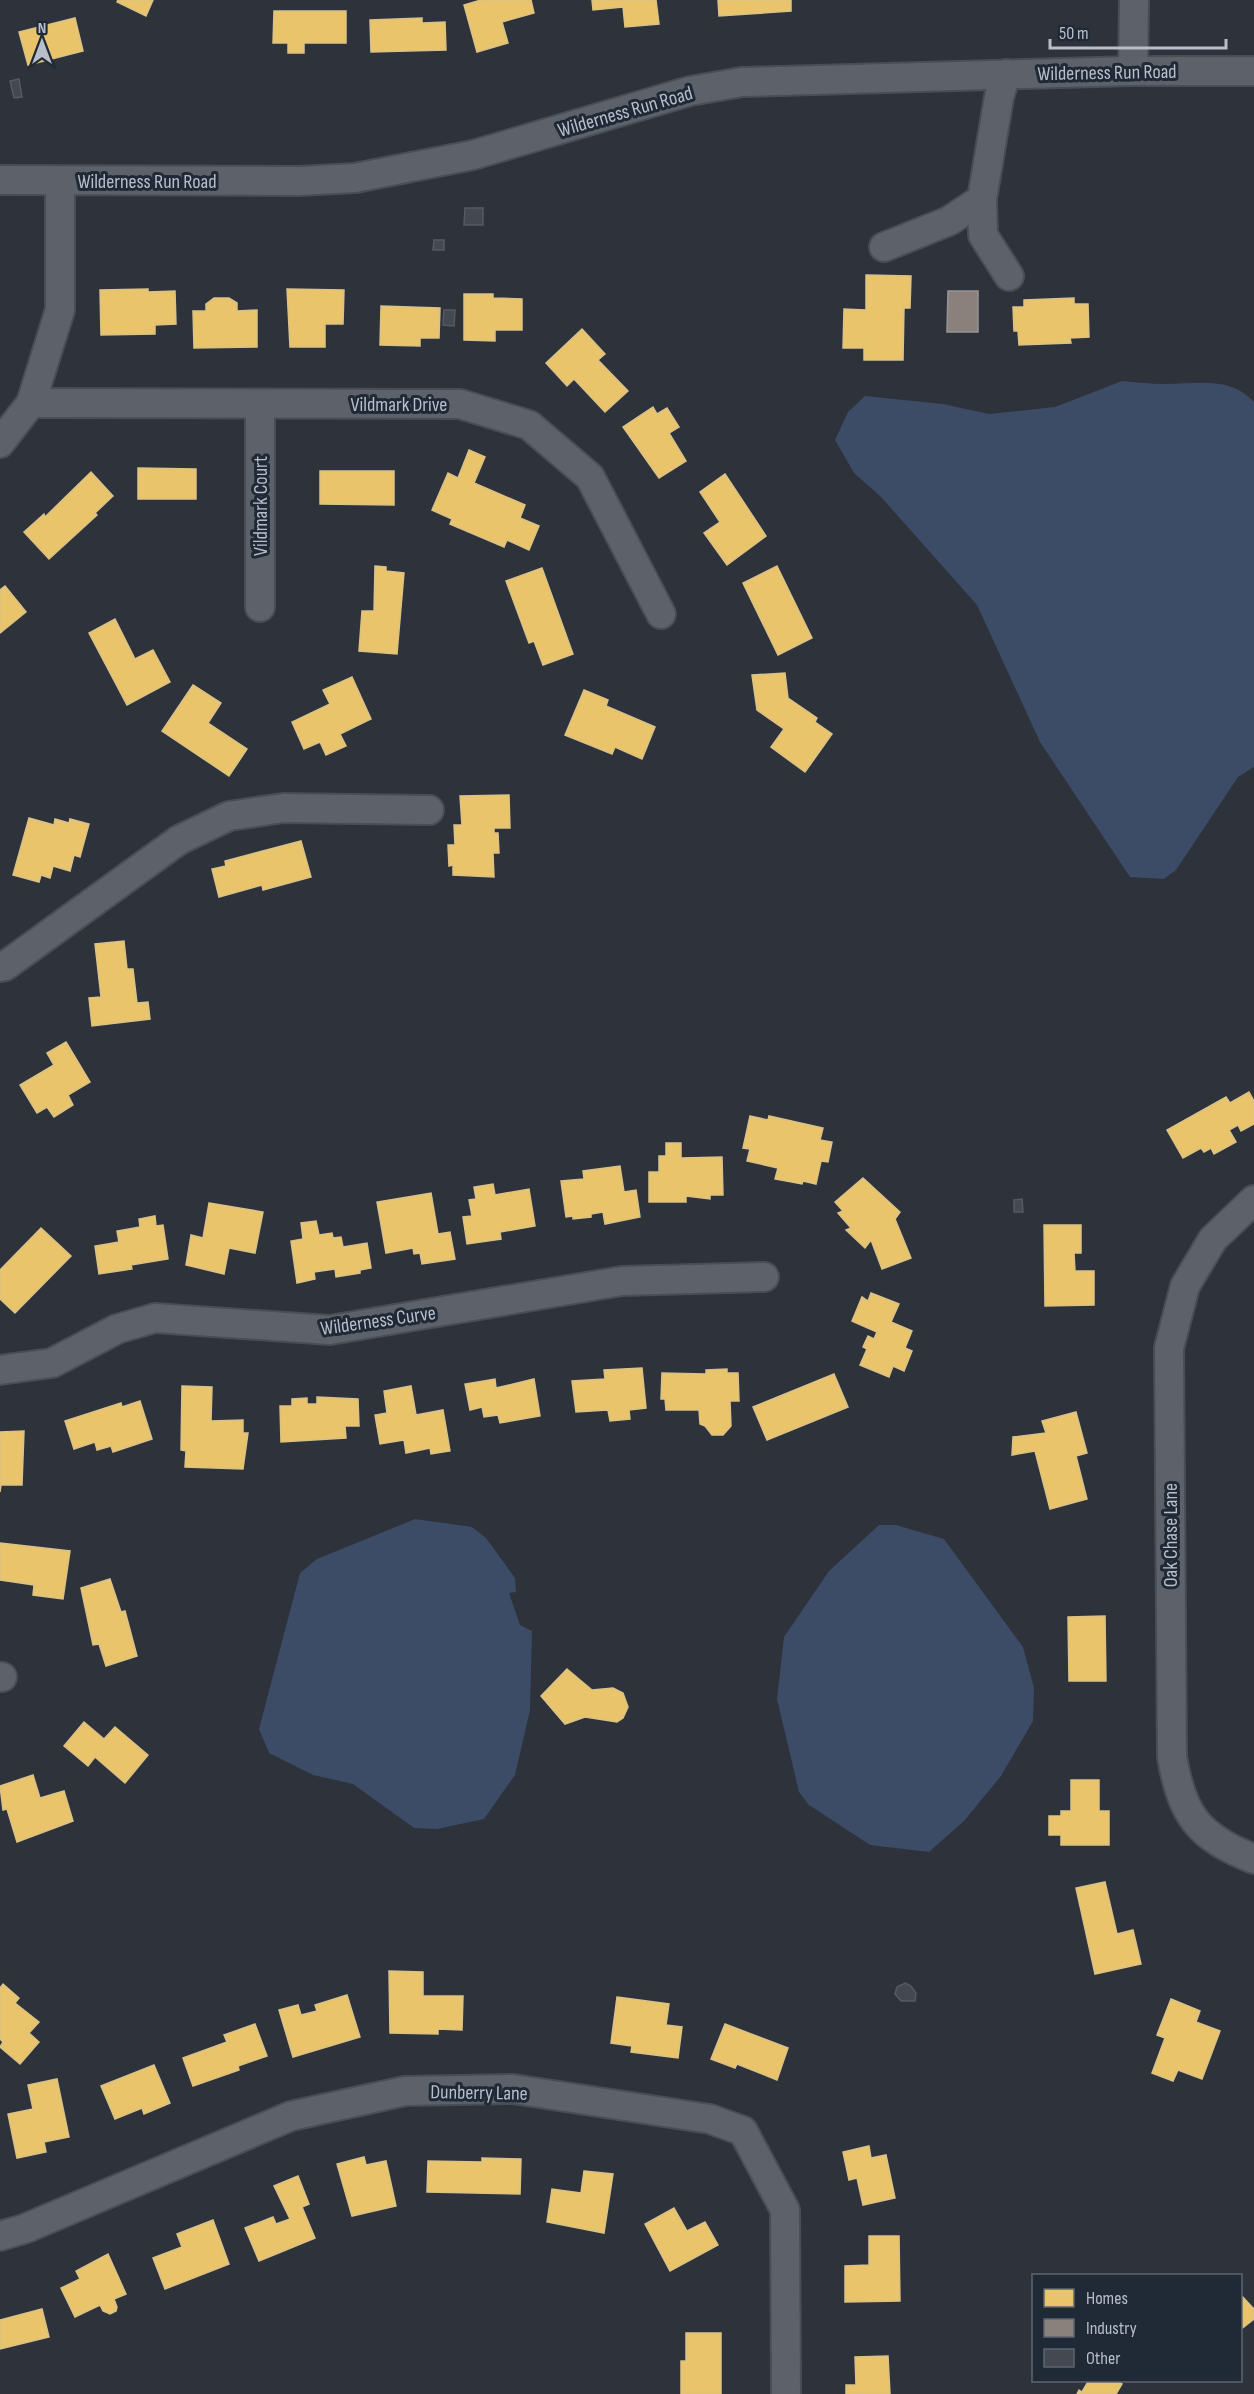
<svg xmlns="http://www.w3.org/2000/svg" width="1254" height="2394" font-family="'Sofia Sans Condensed',sans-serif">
<rect width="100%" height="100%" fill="#2d323b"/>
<g fill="#3c4b66">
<path d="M1122 381C1136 382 1151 384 1165 384 1197 384 1230 376 1254 402V767L1238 777 1176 870 1164 879 1130 877 1040 742 977 605 881 497 854 473 835 440 848 412 865 396 943 404 989 414 1055 407Z"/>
<path d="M415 1519 472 1527 486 1538 515 1578 516 1592 509 1593 520 1625 532 1631 530 1710 515 1775 484 1819 437 1829 414 1828 353 1784 313 1775 269 1753 259 1729 300 1573 317 1559Z"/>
<path d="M879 1525H896L944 1539 1023 1647 1034 1688 1033 1721 1001 1776 964 1821 929 1852 870 1845 809 1805 799 1792 777 1699 784 1637 829 1571Z"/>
</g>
<g fill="#e9c46a" stroke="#dac287" stroke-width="1.5">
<path d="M118 0H153L146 16 117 2Z"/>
<path d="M481 0H531L534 13 502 22 508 43 477 52 464 5Z"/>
<path d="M592 0H656L659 24 625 27 623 7 593 10Z"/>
<path d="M718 0H791V11L719 16Z"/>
<path d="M274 11H346V43H304V53H288V43H273Z"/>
<path d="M75 18 83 51 28 65 19 32Z"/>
<path d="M422 18V23L445 22 446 50 371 52 370 20Z"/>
<path d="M866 275 911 276 910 308H904L903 360H864V348H843L844 309 866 310Z"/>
<path d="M148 289V292L175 291 176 324 155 325V334L101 335 100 290Z"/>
<path d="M287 289 344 290 343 324H325V347H290Z"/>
<path d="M464 294H493V298L522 299V330H495V341L464 340Z"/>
<path d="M214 298H229L237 303V311L257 310V347L194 348 193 311H206V304Z"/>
<path d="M1074 298V304H1088L1089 337 1070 338 1071 343 1019 345 1018 331H1014L1013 307H1024V300Z"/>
<path d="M381 306 440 308 439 338H420V346L380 345Z"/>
<path d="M582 329 605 354 598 360 628 391 605 412 574 379 567 386 546 363Z"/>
<path d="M653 407 657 414 667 408 679 427 669 433 686 461 659 478 623 427Z"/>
<path d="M469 450 485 457 474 483 525 505 520 518 539 526 529 550 507 540 504 547 450 524 452 519 432 510 448 473 458 478Z"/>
<path d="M138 468 196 469V499H138Z"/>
<path d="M320 471H394V505L320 504Z"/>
<path d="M91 472 113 496 95 513 97 515 49 559 24 532 44 514 45 517Z"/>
<path d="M725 474 766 536 727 565 704 533 720 522 700 492Z"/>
<path d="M375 566 386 567V571L404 573 397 654 359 651 362 611H374Z"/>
<path d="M777 566 812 638 778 655 743 583Z"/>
<path d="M542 568 573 654 543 665 534 641 529 643 506 581Z"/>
<path d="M5 586 26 612 0 633V590Z"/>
<path d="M115 619 135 659 153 650 170 682 127 705 89 633Z"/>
<path d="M785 673 788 698 817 718 815 722 832 734 805 772 771 747 784 729 757 710 752 675Z"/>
<path d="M352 677 371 719 340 734 346 746 326 755 320 742 304 749 292 722 330 704 323 690Z"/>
<path d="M193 685 221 703 208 723 247 749 229 776 162 731Z"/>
<path d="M584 690 608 700 606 706 655 727 642 759 615 747 612 754 565 735Z"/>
<path d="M509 795 510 828H494V833H498L499 853H493L494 877 453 875V865L449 866 448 845H455L454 825H462L460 796Z"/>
<path d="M29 818 54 825 55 819 69 823 70 819 89 824 80 857 74 855 70 871 53 866 50 878 41 875 39 882 13 875Z"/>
<path d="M301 841 311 877 263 890 262 885 219 897 212 869 226 866 225 861Z"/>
<path d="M124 941 127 969H133L137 1003 148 1002 150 1019 92 1026 89 998 101 997 95 944Z"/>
<path d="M66 1042 90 1082 68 1095 73 1105 54 1117 47 1107 37 1113 20 1085 54 1065 47 1053Z"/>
<path d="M1249 1092 1254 1101V1124L1241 1131 1238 1125 1229 1130 1236 1142 1214 1154 1211 1148 1204 1152 1201 1148 1183 1158 1167 1130 1226 1097 1230 1103Z"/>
<path d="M750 1116 768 1120 769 1116 823 1128 820 1140 832 1142 828 1162 821 1161 816 1184 803 1181 802 1184 775 1179 778 1168 747 1161 750 1149 743 1148Z"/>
<path d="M666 1143H681V1158L722 1157 723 1195H710V1199L686 1196V1202H649V1172H659V1156H666Z"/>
<path d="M620 1166 624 1192 636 1190 640 1217 605 1224 603 1212 591 1214V1217L573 1219V1216L566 1217 561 1181 584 1179 583 1171Z"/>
<path d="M863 1178 900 1212 895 1219 911 1258 882 1269 871 1240 865 1248 846 1230 851 1228 838 1213 843 1211 835 1202Z"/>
<path d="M493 1184 495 1195 529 1189 535 1226 500 1232 501 1239 467 1244 463 1217 472 1216 469 1200 476 1199 474 1187Z"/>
<path d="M431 1193 438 1234 450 1232 455 1259 422 1264 420 1253 414 1254 413 1248 386 1253 377 1202Z"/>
<path d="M209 1203 263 1212 255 1253 229 1248 224 1274 186 1265 191 1235 203 1238Z"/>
<path d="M155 1216 156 1226 163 1225 168 1259 131 1265 132 1269 99 1274 95 1246 119 1242 117 1231 140 1227 139 1219Z"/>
<path d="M316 1221 319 1235 332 1233 333 1238 341 1237 343 1247 367 1243 371 1268 360 1270V1273L336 1277 335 1269 314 1272 315 1279 297 1283 291 1241 303 1239 301 1223Z"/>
<path d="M1044 1225H1081V1253H1074L1075 1271H1094V1305L1045 1306Z"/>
<path d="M41 1228 71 1256 15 1313 0 1299V1270Z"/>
<path d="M871 1293 899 1304 891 1322 912 1331 905 1348 912 1351 904 1371 893 1366 889 1377 860 1365 867 1349 863 1347 868 1336 874 1339 877 1332 852 1321 862 1297 868 1301Z"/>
<path d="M642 1368 646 1408 629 1410 630 1419 610 1421 608 1410 576 1412 572 1381 605 1379 604 1370Z"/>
<path d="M727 1369V1373H738L739 1401H730L731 1426 723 1435H712L705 1426 700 1424 699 1410H666L665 1399H661L662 1373 706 1374V1370Z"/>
<path d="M834 1374 848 1407 767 1440 753 1407Z"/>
<path d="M495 1379 496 1388 534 1379 540 1416 500 1423 498 1415 484 1417 482 1407 470 1410 465 1384Z"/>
<path d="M182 1386 212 1387 211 1421 243 1420V1433H248L243 1469 185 1467 186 1451 181 1450Z"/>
<path d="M411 1386 416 1415 443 1410 450 1451 431 1454 430 1448 406 1453 404 1440 380 1444 375 1415 387 1413 384 1391Z"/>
<path d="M317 1397 358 1399 359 1426H345L346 1438 281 1442 280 1406H292V1399L307 1398V1404H317Z"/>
<path d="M140 1401 152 1439 113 1452 111 1446 97 1450 95 1442 74 1449 65 1421 121 1403 122 1407Z"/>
<path d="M1076 1412 1087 1453 1076 1456 1087 1499 1050 1509 1035 1451 1012 1455 1013 1437 1046 1433 1042 1421Z"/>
<path d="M24 1431 22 1485H1L0 1492V1432Z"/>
<path d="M0 1543 70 1551 63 1599 33 1595 34 1585 0 1580Z"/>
<path d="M110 1579 121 1612 125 1611 137 1656 106 1666 99 1644 93 1645 81 1588Z"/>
<path d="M1105 1616 1106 1681H1069L1068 1617Z"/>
<path d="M567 1669 592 1690 613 1688 623 1693 628 1707 623 1718 617 1722 585 1717 565 1724 541 1696Z"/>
<path d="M84 1722 104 1739 115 1727 148 1755 125 1783 95 1757 88 1766 64 1746Z"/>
<path d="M33 1775 40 1798 64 1791 73 1821 17 1842 7 1809 3 1810 0 1786Z"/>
<path d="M1071 1780H1099V1811H1109V1845H1061V1835H1049V1816H1061V1811H1071Z"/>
<path d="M1105 1882 1117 1934 1133 1930 1141 1964 1095 1974 1076 1888Z"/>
<path d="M389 1971 423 1972V1996H463L462 2030 438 2029V2034L390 2033Z"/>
<path d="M3 1984 19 1998 15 2003 39 2022 29 2033 39 2042 20 2064 0 2047 3 2042 0 2039V1988Z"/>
<path d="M347 1995 360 2037 293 2057 279 2010 298 2005 301 2015 317 2011 315 2005Z"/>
<path d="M617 1997 669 2004 666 2025 682 2027 678 2058 631 2052 632 2046 611 2043Z"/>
<path d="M1171 1999 1200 2011 1196 2022 1220 2031 1202 2079 1178 2070 1173 2081 1152 2073 1165 2038 1157 2035Z"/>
<path d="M255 2024 267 2056 238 2066 239 2070 193 2086 183 2058 227 2042 224 2035Z"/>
<path d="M725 2024 788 2048 777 2080 737 2064 735 2068 711 2059Z"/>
<path d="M154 2065 170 2103 144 2114 142 2108 115 2119 101 2086Z"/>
<path d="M57 2079 69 2137 44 2142 46 2152 17 2158 8 2114 33 2109 28 2085Z"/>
<path d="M869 2146 871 2158 886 2155 895 2198 863 2205 857 2178 849 2180 843 2152Z"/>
<path d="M364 2157 366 2165 386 2161 396 2206 352 2216 337 2164Z"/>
<path d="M482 2158 521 2159 520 2194 427 2192 428 2161 482 2162Z"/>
<path d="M584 2171 613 2174 604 2233 547 2222 552 2189 581 2193Z"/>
<path d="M298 2176 309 2204 302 2207 315 2238 259 2261 245 2228 273 2217 276 2224 290 2219 274 2186Z"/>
<path d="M674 2208 687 2231 705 2222 718 2245 670 2271 645 2224Z"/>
<path d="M213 2220 229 2264 165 2289 153 2258 182 2247 177 2234Z"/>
<path d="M869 2236H899L900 2301 845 2302V2266L869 2265Z"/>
<path d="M108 2254 126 2294 114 2299 117 2307 116 2311 110 2314 103 2311 100 2305 75 2317 61 2288 80 2279 76 2271Z"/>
<path d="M1240 2294 1254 2309V2319L1240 2330Z"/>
<path d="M42 2309 49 2337 0 2349V2320Z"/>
<path d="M686 2333H721V2394H681V2361H686Z"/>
<path d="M888 2356 890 2394H846V2385H856L855 2357Z"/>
<path d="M1089 2380H1117L1122 2384 1116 2394H1077L1079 2390 1082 2392Z"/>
</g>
<path fill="#8a817c" stroke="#989494" stroke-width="1.5" d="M948 291H978V332H947Z"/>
<g fill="#444850" stroke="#555a63" stroke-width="1.5">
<path d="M19 79 22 97 14 98 10 81Z"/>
<path d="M465 208H483V225H464Z"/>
<path d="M434 240H444V250H433Z"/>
<path d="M444 310H455L454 326 443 325Z"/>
<path d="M1022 1199 1023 1212H1014V1200Z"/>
<path d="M905 1983 911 1986 916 1993 915 2001H901L895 1994 897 1987Z"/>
</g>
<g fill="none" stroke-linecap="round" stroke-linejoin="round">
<g stroke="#494d54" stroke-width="32">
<g id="minor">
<path d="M1133 71 1134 0"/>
<path d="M0 180 299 181 355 178 473 155 690 91 742 82 1133 71H1254"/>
<path d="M982 199 983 235 1009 276"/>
<path d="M884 247 949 221 982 199 999 97 1006 74"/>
<path d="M31 403 460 404 529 425 590 477 661 614"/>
<path d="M260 404V607"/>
<path d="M0 443 31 403 60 310V181"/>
<path d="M0 967 5 966 179 840 229 816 283 808 429 810"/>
<path d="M1254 1200 1213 1239 1185 1286 1169 1348 1172 1757C1182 1815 1198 1837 1254 1859"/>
<path d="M0 1370 52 1363 117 1329 155 1318 330 1330 622 1281 764 1277"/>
<path d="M0 1677H2"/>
<path d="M0 2236 24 2229 291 2116 405 2091 513 2089 710 2119 743 2131 785 2210 786 2394"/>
</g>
</g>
<use href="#minor" stroke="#5d6169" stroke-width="28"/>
</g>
<g text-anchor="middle" stroke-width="6" stroke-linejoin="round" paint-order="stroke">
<g font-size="20" fill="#b8bfcb" stroke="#202936">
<text transform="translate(1107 72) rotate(-1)" y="7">Wilderness Run Road</text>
<text transform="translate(625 111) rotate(-16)" y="7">Wilderness Run Road</text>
<text x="147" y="188">Wilderness Run Road</text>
<text x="399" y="411">Vildmark Drive</text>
<text transform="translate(260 506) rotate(-90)" y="7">Vildmark Court</text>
<text transform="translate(378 1320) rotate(-8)" y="7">Wilderness Curve</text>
<text transform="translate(1170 1535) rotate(-90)" y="7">Oak Chase Lane</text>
<text transform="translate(479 2092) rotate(1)" y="7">Dunberry Lane</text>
</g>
</g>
<rect x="1032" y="2274" width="210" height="108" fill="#202936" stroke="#5d6572" stroke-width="1.5"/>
<rect x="1044" y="2289" width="30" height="18" fill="#e9c46a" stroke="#5d6572" stroke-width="1.5"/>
<text x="1086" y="2304" font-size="18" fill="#b8bfcb">Homes</text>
<rect x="1044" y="2319" width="30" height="18" fill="#8a817c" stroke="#5d6572" stroke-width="1.5"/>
<text x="1086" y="2334" font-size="18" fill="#b8bfcb">Industry</text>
<rect x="1044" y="2349" width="30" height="18" fill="#444850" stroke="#5d6572" stroke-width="1.5"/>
<text x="1086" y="2364" font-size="18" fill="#b8bfcb">Other</text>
<g transform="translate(42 42)" stroke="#202936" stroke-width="4.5" paint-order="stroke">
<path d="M0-4.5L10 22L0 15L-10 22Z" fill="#b8bfcb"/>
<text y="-9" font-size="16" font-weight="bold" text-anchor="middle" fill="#b8bfcb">N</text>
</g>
<path d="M1050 39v9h176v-9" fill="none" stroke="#b8bfcb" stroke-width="3"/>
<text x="1059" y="39" font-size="18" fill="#b8bfcb" stroke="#202936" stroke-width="4.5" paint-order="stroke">50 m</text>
</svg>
